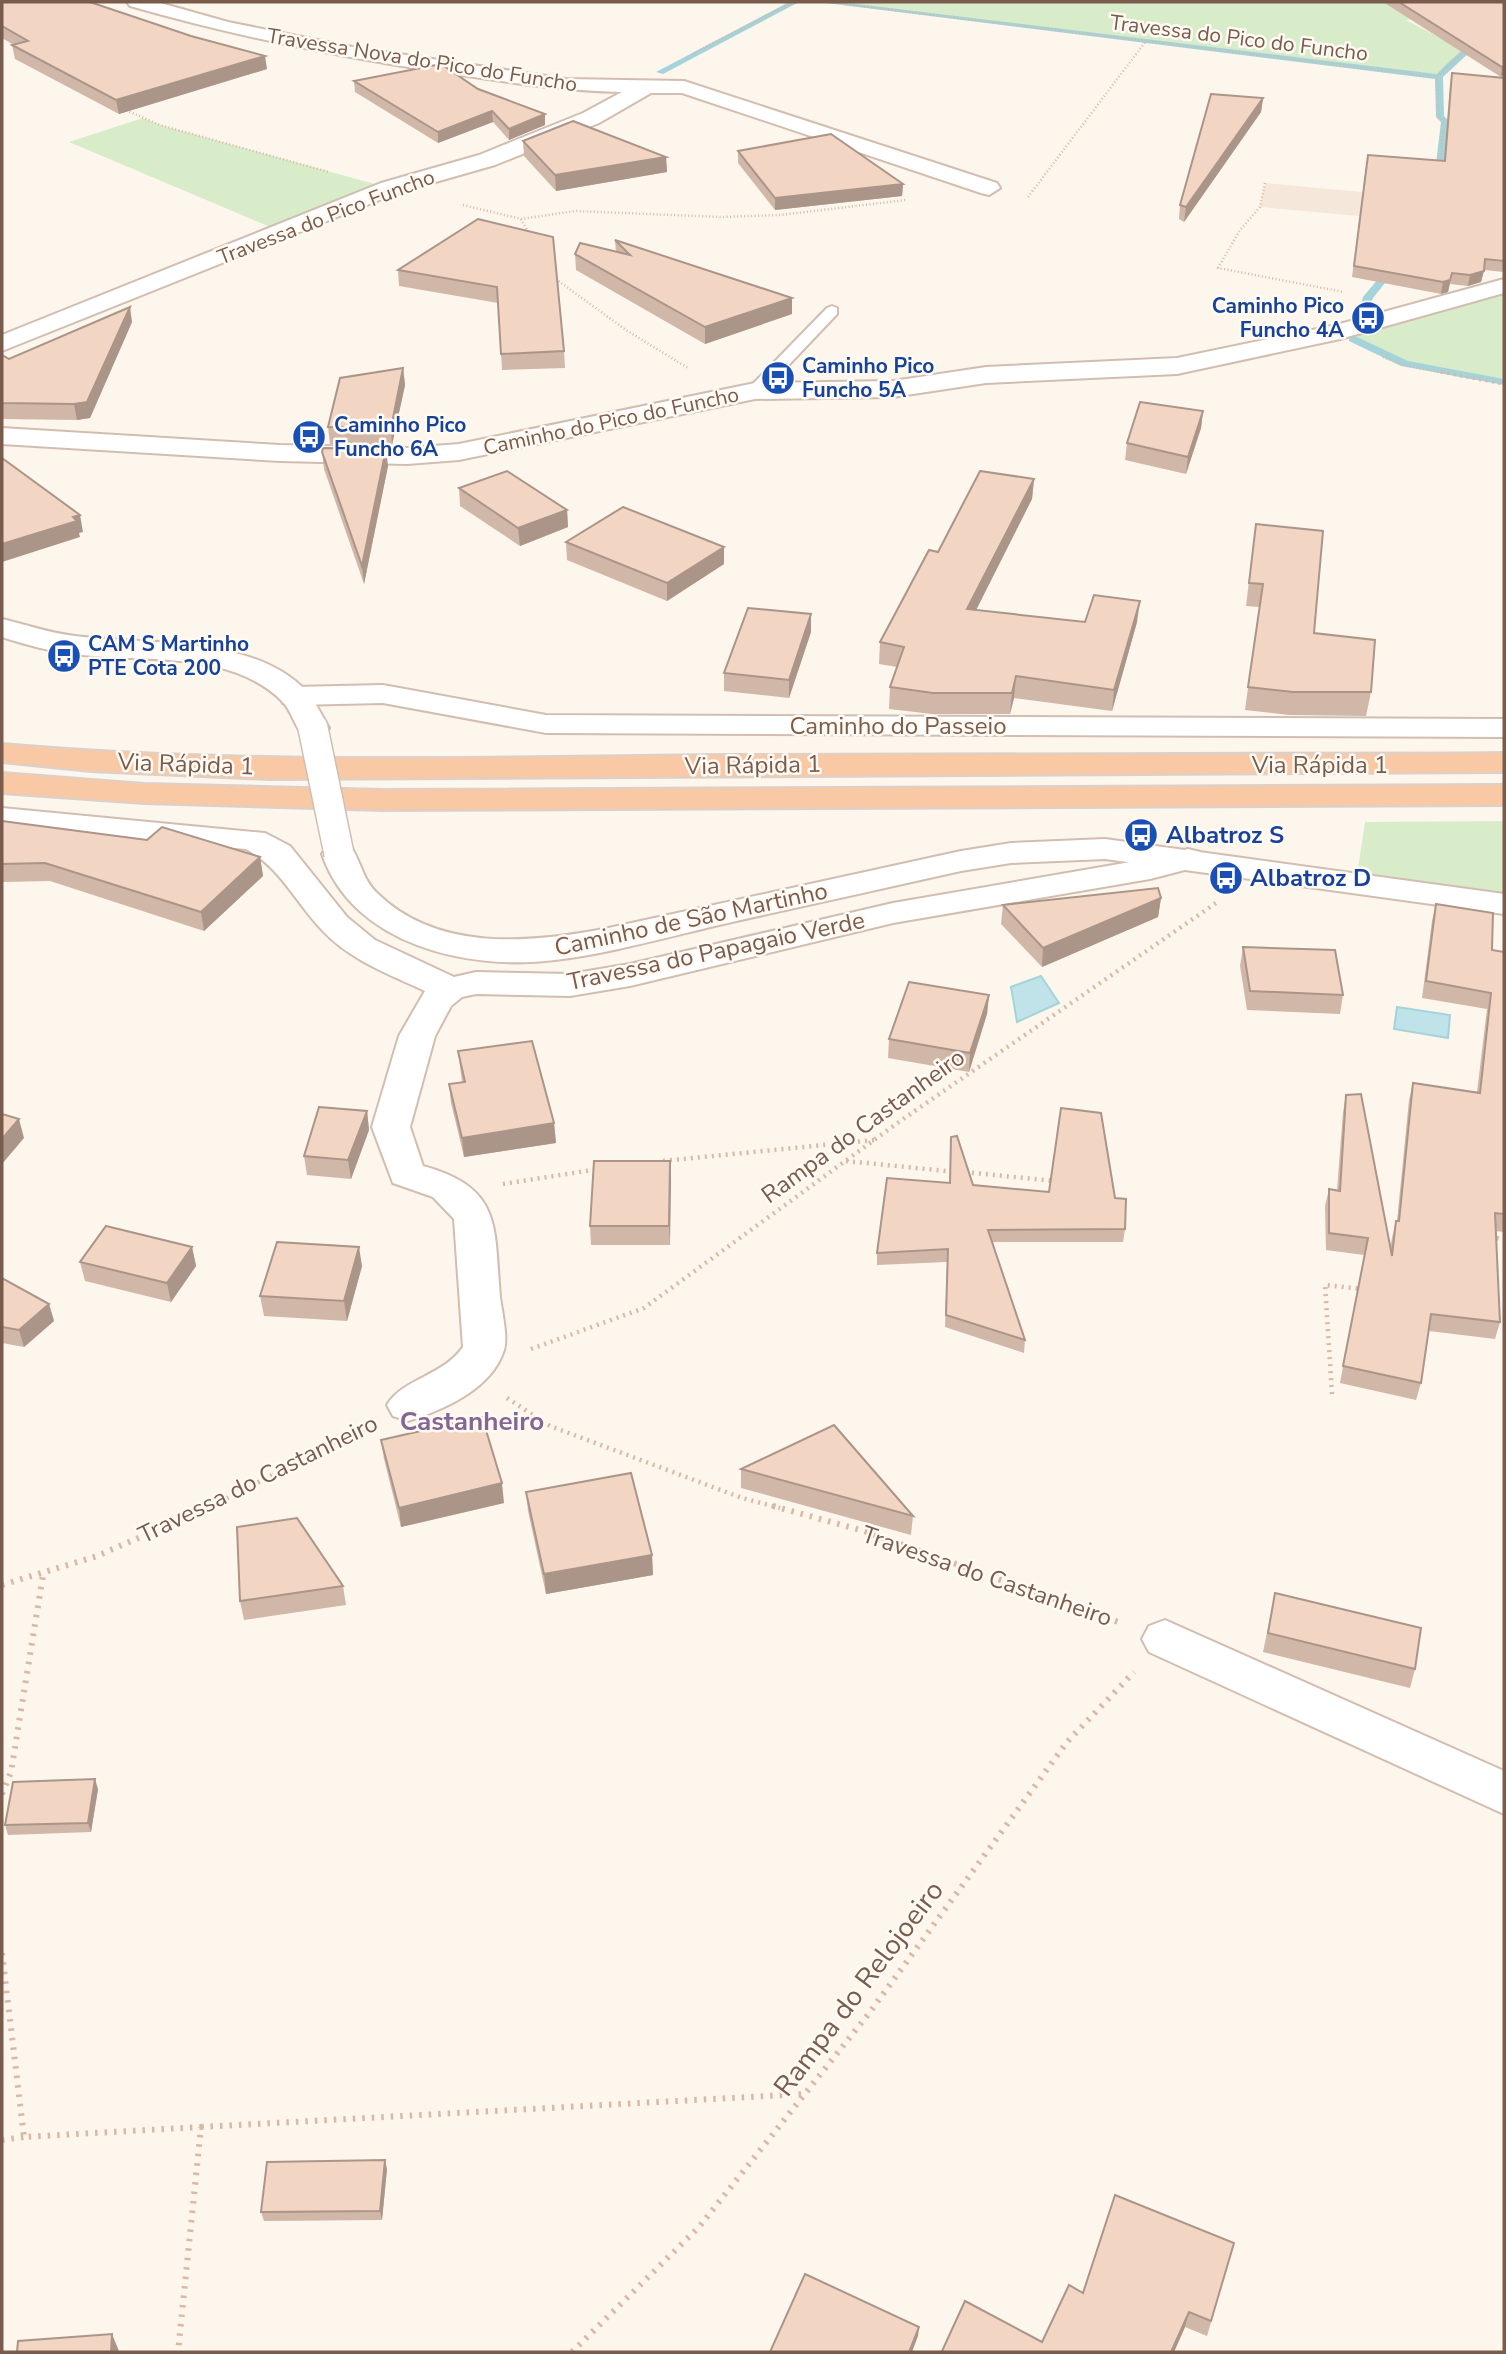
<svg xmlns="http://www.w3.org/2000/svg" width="1506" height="2354" font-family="'Nunito Sans',sans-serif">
<rect width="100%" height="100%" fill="#fdf6ec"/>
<path fill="#f5e8da" d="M1265 183 1373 193 1369 217 1260 207Z"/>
<g fill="#d8ecc9">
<path d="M845 2H1426L1444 14 1406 20 1465 51 1437 77 842 3Z"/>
<path d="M143 118 160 125 389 188 282 232 69 142Z"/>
<path d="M1504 286V384C1443 376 1392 365 1340 332Z"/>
<path d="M1504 821V904L1356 882 1365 822Z"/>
</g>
<g fill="#bfe3e8" stroke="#a5d3da" stroke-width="2">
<path d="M1041 976 1059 1003 1017 1022 1011 987Z"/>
<path d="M1397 1007 1450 1015 1448 1038 1394 1029Z"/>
</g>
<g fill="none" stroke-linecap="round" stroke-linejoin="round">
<g fill="#a5d3da" fill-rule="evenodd">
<path d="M789 2H799L663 74 656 72Z"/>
<path d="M818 2H839L1437 74C1455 54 1477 37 1504 29V34L1471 51 1443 77 1444 116 1449 121 1444 180 1439 183 1434 180 1441 122 1436 117 1435 79Z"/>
<path d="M1389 266 1397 268 1373 298 1364 322H1356L1363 297Z"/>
<path d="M1349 337H1357L1408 361 1504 379V385L1401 366 1349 341Z"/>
</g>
<g stroke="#d1beb0" stroke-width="4">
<path id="service" d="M832 306 837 308V314L761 394H749V388L827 308Z"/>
</g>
<g stroke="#d1beb0" stroke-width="4">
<g id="minor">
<path d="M127 2H157L228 22 352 47 566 79 684 81 997 183 1000 188 989 195 981 193 682 93H651L599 123 495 165 397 193 2 351V335L381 183 479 155 583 113 622 92C562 91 506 82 447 73 340 57 235 36 130 6Z"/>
<path d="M1504 279V293L1340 339 1177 374 986 383 893 397 755 399 459 460 407 464 280 461 2 444V428L280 445 407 448 459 444 755 383 893 381 986 367 1177 358 1336 325Z"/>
<path d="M383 685 546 715 1504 719V737L546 733 383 703 294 705 283 703 279 696 283 689 294 687Z"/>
<path d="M2 808 265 833 290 846 347 917 375 940 454 977 476 972 570 974 630 964 893 903 1148 859 1188 849 1200 852 1205 859 1200 866 1150 879 893 923 630 986 570 996 476 994 462 997 451 1006 435 1036 410 1127 423 1166C503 1188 494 1227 500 1297 502 1312 508 1337 504 1350 492 1389 443 1410 408 1421L393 1416 387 1405C402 1379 443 1376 463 1347L454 1219 433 1197 393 1183 372 1127 399 1036 425 991C389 974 350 960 323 931 296 903 280 867 246 849L2 828Z"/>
<path d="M1165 1620 1504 1771V1814L1149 1652 1142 1639 1149 1626Z"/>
</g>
</g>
<g stroke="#d1beb0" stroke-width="4">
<g id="tertiary">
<path d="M2 619C27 625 50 633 75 636 146 645 254 635 306 691 316 702 322 716 329 728L324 735 313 737 302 735C295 725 291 711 283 702 231 649 142 663 74 654 50 651 26 645 2 637Z"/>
<path d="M1105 839 1504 894V914L1105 859 1011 863 961 871C885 888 808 905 732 922 674 935 614 953 555 960 468 971 353 945 322 854L327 847 339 844 351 847C361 862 363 880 377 893 437 952 529 943 604 929L961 851 1011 843Z"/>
</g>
</g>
<g stroke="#dad1cd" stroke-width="4">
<g id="trunk">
<path d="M2 744C244 765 484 757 726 755 986 753 1245 756 1504 753V772L270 779 91 771 2 762Z"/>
<path d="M2 773 144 784 383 790 1504 785V805L383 810 144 803 2 793Z"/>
</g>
</g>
<g stroke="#d9b8a5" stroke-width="2.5" stroke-dasharray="1 2.5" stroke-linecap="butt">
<path d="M829 2 1437 77"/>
<path d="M694 53 793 2"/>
<path d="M123 109 160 125 329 172"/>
<path d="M1440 165 1443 121 1438 117 1437 77 1467 49"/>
<path d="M1265 183 1260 207 1240 230 1218 268 1344 292"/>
<path d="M1028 197 1146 41"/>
<path d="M463 205 521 219 575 211 721 217 780 215 906 200"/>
<path d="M521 219 530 235"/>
<path d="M553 277 626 330 688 368"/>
<path d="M1383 357 1404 365 1450 374"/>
</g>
<path stroke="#d9b8a5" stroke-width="3.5" stroke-dasharray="2 4.5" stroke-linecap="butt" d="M1441 372 1504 384"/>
<g stroke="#d9b8a5" stroke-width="4.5" stroke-dasharray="2 5" stroke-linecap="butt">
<path d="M663 1161 874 1140"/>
<path d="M846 1161 956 1172"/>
<path d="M965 1172 1054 1181"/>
<path d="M503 1184 599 1169"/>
<path d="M1490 1236 1504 1240"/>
<path d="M531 1349 644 1308 896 1124 1216 903"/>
<path d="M1332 1394 1325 1285 1362 1289"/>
<path d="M507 1398 550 1426 742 1498 780 1508"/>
<path d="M208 1508 366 1427"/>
</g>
<g stroke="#d9b8a5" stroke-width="6" stroke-dasharray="2.5 7" stroke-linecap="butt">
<path d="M773 1506 864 1531 1121 1623"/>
<path d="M2 1585 97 1556 211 1506"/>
<path d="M2 1794 11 1772 43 1575"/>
<path d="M2 1953 24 2137 201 2127 178 2352"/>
<path d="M201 2127 804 2094"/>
<path d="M2 2140 24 2137"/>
<path d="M572 2352 699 2227 870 2012 1067 1742 1134 1672"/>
</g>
<use href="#service" fill="#fff" fill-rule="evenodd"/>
<use href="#minor" fill="#fff" fill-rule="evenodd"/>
<use href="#tertiary" fill="#fff" fill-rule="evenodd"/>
<use href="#trunk" fill="#f9c8a4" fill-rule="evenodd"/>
<g stroke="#d1beb0" stroke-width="32" stroke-linecap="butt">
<path id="tertiary-bridge" d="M313 728 339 854"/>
</g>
<use href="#tertiary-bridge" stroke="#fff" stroke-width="29"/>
</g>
<g fill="#d1b7a8">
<path d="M2 2 267 69 119 114 15 59 12 45H14L2 38Z"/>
<path d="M1383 2H1504V74L1501 77Z"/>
<path d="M1452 73 1504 78V272L1484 270 1481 282 1468 286 1450 284 1448 292 1441 294 1352 277 1366 166 1444 161 1450 84Z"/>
<path d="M354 81 478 89 545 114V125L509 140 493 122 438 143 355 92Z"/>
<path d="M1263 98 1261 112 1184 222 1179 219 1180 205Z"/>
<path d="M523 141 666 157 667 172 556 191 524 156Z"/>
<path d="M738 151 903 184 902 196 775 210 738 163Z"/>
<path d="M478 219 564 351 565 368 502 370 498 303 399 286 398 270Z"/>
<path d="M615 240 792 298V314L705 344 576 270 575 254 616 252Z"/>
<path d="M132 322 90 418 77 420 2 419V355L9 359Z"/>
<path d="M403 368 405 385 392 445 330 444 328 427Z"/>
<path d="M1203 411 1201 428 1186 474 1125 460 1127 443Z"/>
<path d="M322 452 388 466 364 584 324 469Z"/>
<path d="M1034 479 1032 499 976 610 1085 622H1137L1112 711 1014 698 1010 714H932L889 709 890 687 897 667 879 664 880 642 938 552Z"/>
<path d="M459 488 567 510 568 527 520 546 460 506Z"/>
<path d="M1256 524 1314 633 1371 692 1366 716 1289 715 1245 710 1259 607 1246 606Z"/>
<path d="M566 542 724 547V564L667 601 567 560Z"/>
<path d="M811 632 789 698 724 691V673Z"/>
<path d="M2 821 260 857 263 876 204 931 50 881 2 882Z"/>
<path d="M1161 898 1158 917 1042 967 1001 924 1003 905Z"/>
<path d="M1436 904 1492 950 1504 952V1232L1495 1231 1500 1322 1495 1339 1429 1331 1421 1383 1416 1400 1340 1383 1364 1255 1326 1250 1325 1206 1329 1189 1337 1190 1343 1112 1346 1095 1390 1249 1392 1238 1396 1221H1397L1409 1100 1413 1083 1477 1092 1487 1009 1422 998 1432 921Z"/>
<path d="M1243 947 1343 995 1340 1014 1247 1010 1240 966Z"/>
<path d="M989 995 987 1014 969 1072 888 1058 889 1039Z"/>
<path d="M458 1051 554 1123 556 1143 464 1157 451 1103 449 1084 462 1082Z"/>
<path d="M367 1111 369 1130 351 1179 307 1175 304 1156Z"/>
<path d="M951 1137 973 1185 1115 1198 1125 1229 1123 1242H992L1025 1340 1024 1353 945 1327 947 1262 877 1265V1253L950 1183Z"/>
<path d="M670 1161V1245H591L590 1226Z"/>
<path d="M192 1247 196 1266 171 1302 85 1281 80 1262Z"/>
<path d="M362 1266 347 1321 264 1316 260 1296Z"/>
<path d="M2 1278 49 1304 54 1321 24 1347 2 1343Z"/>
<path d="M381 1440 504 1503 401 1527 384 1459Z"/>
<path d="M741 1469 913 1516 911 1535 741 1488Z"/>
<path d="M526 1492 652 1555 653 1575 546 1594 528 1511Z"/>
<path d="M343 1586 346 1605 244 1620 240 1601Z"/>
<path d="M1275 1593 1415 1669 1410 1688 1263 1652Z"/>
<path d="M98 1789 91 1832 8 1835 5 1825Z"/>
<path d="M387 2169 382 2220 264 2221 261 2212Z"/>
<path d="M1234 2243 1207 2336 1185 2327 1174 2352H942V2351L1042 2342 1083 2293Z"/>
</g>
<g fill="#aa9588">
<path d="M265 56 267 69 119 114 116 100Z"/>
<path d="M1504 66V74L1501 77 1502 67Z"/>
<path d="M1263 98 1261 112 1184 222 1186 207Z"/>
<path d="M492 111 493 122 438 143V132Z"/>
<path d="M545 114V125L509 140V129Z"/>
<path d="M666 157 667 172 556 191 555 175Z"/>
<path d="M903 184 902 196 775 210V198Z"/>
<path d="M1484 271 1481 282 1468 286 1470 275Z"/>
<path d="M1452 273 1448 292 1441 294 1443 282Z"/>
<path d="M792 298V314L705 344V327Z"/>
<path d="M130 307 132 322 90 418 77 420 74 404Z"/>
<path d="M403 368 405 385 392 445 391 428Z"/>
<path d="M1203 411 1201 428 1186 474 1188 457Z"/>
<path d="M386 449 388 466 364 584 362 566Z"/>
<path d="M1034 479 1032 499 966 630 967 609Z"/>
<path d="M567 510 568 527 520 546 518 528Z"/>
<path d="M80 515 83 532 79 533 80 537 2 562V544Z"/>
<path d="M724 547V564L667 601V583Z"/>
<path d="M1140 601 1137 622 1112 711 1114 690Z"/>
<path d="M811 614V632L789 698V680Z"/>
<path d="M1016 676 1014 698 1010 714 1012 693Z"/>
<path d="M260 857 263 876 204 931 201 912Z"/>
<path d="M1161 898 1158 917 1042 967 1043 948Z"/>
<path d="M989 995 987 1014 969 1072 970 1053Z"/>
<path d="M367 1111 369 1130 351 1179 348 1160Z"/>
<path d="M19 1119 24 1138 2 1164V1139Z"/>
<path d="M554 1123 556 1143 464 1157 462 1138Z"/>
<path d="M670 1161 671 1180 670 1245 669 1226Z"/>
<path d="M192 1247 196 1266 171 1302 167 1283Z"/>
<path d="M359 1247 362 1266 347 1321 344 1301Z"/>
<path d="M49 1304 54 1321 24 1347 19 1330Z"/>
<path d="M502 1483 504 1503 401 1527 399 1508Z"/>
<path d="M652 1555 653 1575 546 1594 544 1574Z"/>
<path d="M95 1779 98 1789 91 1832 88 1823Z"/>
<path d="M385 2160 387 2169 382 2220 380 2211Z"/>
<path d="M1189 2312 1185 2327 1174 2352H1171Z"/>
<path d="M919 2327 918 2336 912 2352H909Z"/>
<path d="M112 2334 119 2351V2352H111Z"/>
</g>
<g fill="#f3d5c3" stroke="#aa9588" stroke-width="2">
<path d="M2 2H90L191 36 265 56 116 100 12 45 28 41 2 26Z"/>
<path d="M1399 2H1504V66L1502 67Z"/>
<path d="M441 64 478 89 545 114 509 129 492 111 438 132 354 81Z"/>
<path d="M1452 73 1504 78V261L1485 259 1484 271 1470 275 1452 273 1450 280 1443 282 1354 266 1368 155 1445 161Z"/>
<path d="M1211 94 1263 98 1186 207 1180 205Z"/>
<path d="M573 121 666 157 555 175 523 141Z"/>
<path d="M831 134 903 184 775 198 738 151Z"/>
<path d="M478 219 553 237 564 351 501 354 497 287 398 270Z"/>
<path d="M615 240 792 298 705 327 575 254 580 243 630 255Z"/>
<path d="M130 307 87 402 74 404 2 403V355L9 359Z"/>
<path d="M403 368 391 428 328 427 340 378Z"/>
<path d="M1140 402 1203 411 1188 457 1127 443Z"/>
<path d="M323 448 386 449 362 566 322 452Z"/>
<path d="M2 458 80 515 73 517 77 521 2 544Z"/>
<path d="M507 471 567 510 518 528 459 488Z"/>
<path d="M980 471 1034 479 967 609 1085 622 1094 595 1140 601 1114 690 1016 676 1012 693H933L890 687 904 647 880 642 929 550 938 552Z"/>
<path d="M623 507 724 547 667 583 566 542Z"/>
<path d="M1256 524 1323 531 1314 633 1375 640 1371 692H1293L1248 687 1263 584 1249 583Z"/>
<path d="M748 608 811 614 789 680 724 673Z"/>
<path d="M2 821 147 840 162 827 260 857 201 912 45 863 2 864Z"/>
<path d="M1158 888 1161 898 1043 948 1003 905Z"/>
<path d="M1436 904 1493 913 1492 950 1504 952V1214L1495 1213 1500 1322 1431 1314 1421 1383 1343 1366 1368 1238 1329 1233V1189L1340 1191 1346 1095 1361 1094 1392 1256 1396 1221H1399L1413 1083 1480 1093 1491 993 1426 981Z"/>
<path d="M1243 947 1335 950 1343 995 1250 991Z"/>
<path d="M909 982 989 995 970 1053 889 1039Z"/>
<path d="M532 1041 554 1123 462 1138 449 1084 465 1082 458 1051Z"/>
<path d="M319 1107 367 1111 348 1160 304 1156Z"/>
<path d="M1061 1108 1101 1113 1115 1198 1126 1199 1125 1229 988 1230 1025 1340 946 1315 948 1249 877 1253 887 1178 950 1183 951 1137 957 1136 973 1185 1049 1192Z"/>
<path d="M2 1114 19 1119 2 1139Z"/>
<path d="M594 1161H670L669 1226H590Z"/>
<path d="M106 1226 192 1247 167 1283 80 1262Z"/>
<path d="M277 1242 359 1247 344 1301 260 1296Z"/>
<path d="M2 1278 49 1304 19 1330 2 1327Z"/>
<path d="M482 1417 502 1483 399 1508 381 1440Z"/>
<path d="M834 1425 913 1516 741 1469Z"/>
<path d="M631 1473 652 1555 544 1574 526 1492Z"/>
<path d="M297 1518 343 1586 240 1601 237 1527Z"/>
<path d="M1275 1593 1421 1628 1415 1669 1268 1633Z"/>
<path d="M95 1779 88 1823 5 1825 13 1782Z"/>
<path d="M385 2160 380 2211 261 2212 267 2162Z"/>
<path d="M1115 2195 1234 2243 1211 2321 1189 2312 1171 2352H944L942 2351 965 2301 1042 2342 1069 2285 1083 2293Z"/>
<path d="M805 2274 919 2327 909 2352H770Z"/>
<path d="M112 2334 111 2352H17L18 2341Z"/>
</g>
<defs>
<g id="bus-disc" transform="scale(1.75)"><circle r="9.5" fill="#1a4fb4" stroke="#fffaf3"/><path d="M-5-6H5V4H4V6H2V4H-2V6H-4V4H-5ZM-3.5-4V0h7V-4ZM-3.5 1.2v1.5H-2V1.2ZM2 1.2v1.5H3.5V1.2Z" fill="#fff"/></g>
</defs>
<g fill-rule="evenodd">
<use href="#bus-disc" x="1368" y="318"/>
<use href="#bus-disc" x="778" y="378"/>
<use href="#bus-disc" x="309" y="437"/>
<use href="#bus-disc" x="64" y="656"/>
<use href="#bus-disc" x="1141" y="835"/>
<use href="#bus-disc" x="1226" y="878"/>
</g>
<g text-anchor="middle" stroke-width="5" stroke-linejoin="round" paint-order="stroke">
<g font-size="21" fill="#7a5c4d" stroke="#fffaf3">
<text transform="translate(1239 38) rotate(7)" y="7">Travessa do Pico do Funcho</text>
<text transform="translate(422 60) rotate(9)" y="7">Travessa Nova do Pico do Funcho</text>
<text transform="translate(326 217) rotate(-21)" y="7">Travessa do Pico Funcho</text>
<text transform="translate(611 421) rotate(-12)" y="7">Caminho do Pico do Funcho</text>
</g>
<g font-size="21" font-weight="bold" fill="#164399" stroke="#fffaf3" text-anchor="start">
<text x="1344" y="313" text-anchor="end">Caminho Pico<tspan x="1344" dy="24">Funcho 4A</tspan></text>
<text x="802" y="373">Caminho Pico<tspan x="802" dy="24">Funcho 5A</tspan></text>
<text x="334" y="432">Caminho Pico<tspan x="334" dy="24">Funcho 6A</tspan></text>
<text x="88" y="651">CAM S Martinho<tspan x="88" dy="24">PTE Cota 200</tspan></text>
</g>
<g font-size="24" fill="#7a5c4d" stroke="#fffaf3">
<text x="898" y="734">Caminho do Passeio</text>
<text transform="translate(186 764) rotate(2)" y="8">Via Rápida 1</text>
<text transform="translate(753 765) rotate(-1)" y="8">Via Rápida 1</text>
<text x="1320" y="773">Via Rápida 1</text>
<text transform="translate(691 919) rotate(-12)" y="8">Caminho de São Martinho</text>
<text transform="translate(716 951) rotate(-12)" y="8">Travessa do Papagaio Verde</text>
<text transform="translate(863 1126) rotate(-36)" y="8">Rampa do Castanheiro</text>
<text transform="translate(258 1479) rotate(-26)" y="8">Travessa do Castanheiro</text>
<text transform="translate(987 1576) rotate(19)" y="8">Travessa do Castanheiro</text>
</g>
<g font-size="24" font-weight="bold" fill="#164399" stroke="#fffaf3" text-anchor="start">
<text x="1166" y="843">Albatroz S</text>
<text x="1250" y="886">Albatroz D</text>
</g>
<g font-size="26" font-weight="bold" fill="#846695" stroke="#fffaf3">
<text x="472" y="1430">Castanheiro</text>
</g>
<g font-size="28" fill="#7a5c4d" stroke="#fffaf3">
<text transform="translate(858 1988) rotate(-53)" y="10">Rampa do Relojoeiro</text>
</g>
</g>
<rect width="1506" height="2354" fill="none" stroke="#7a5c4d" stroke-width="7"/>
</svg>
